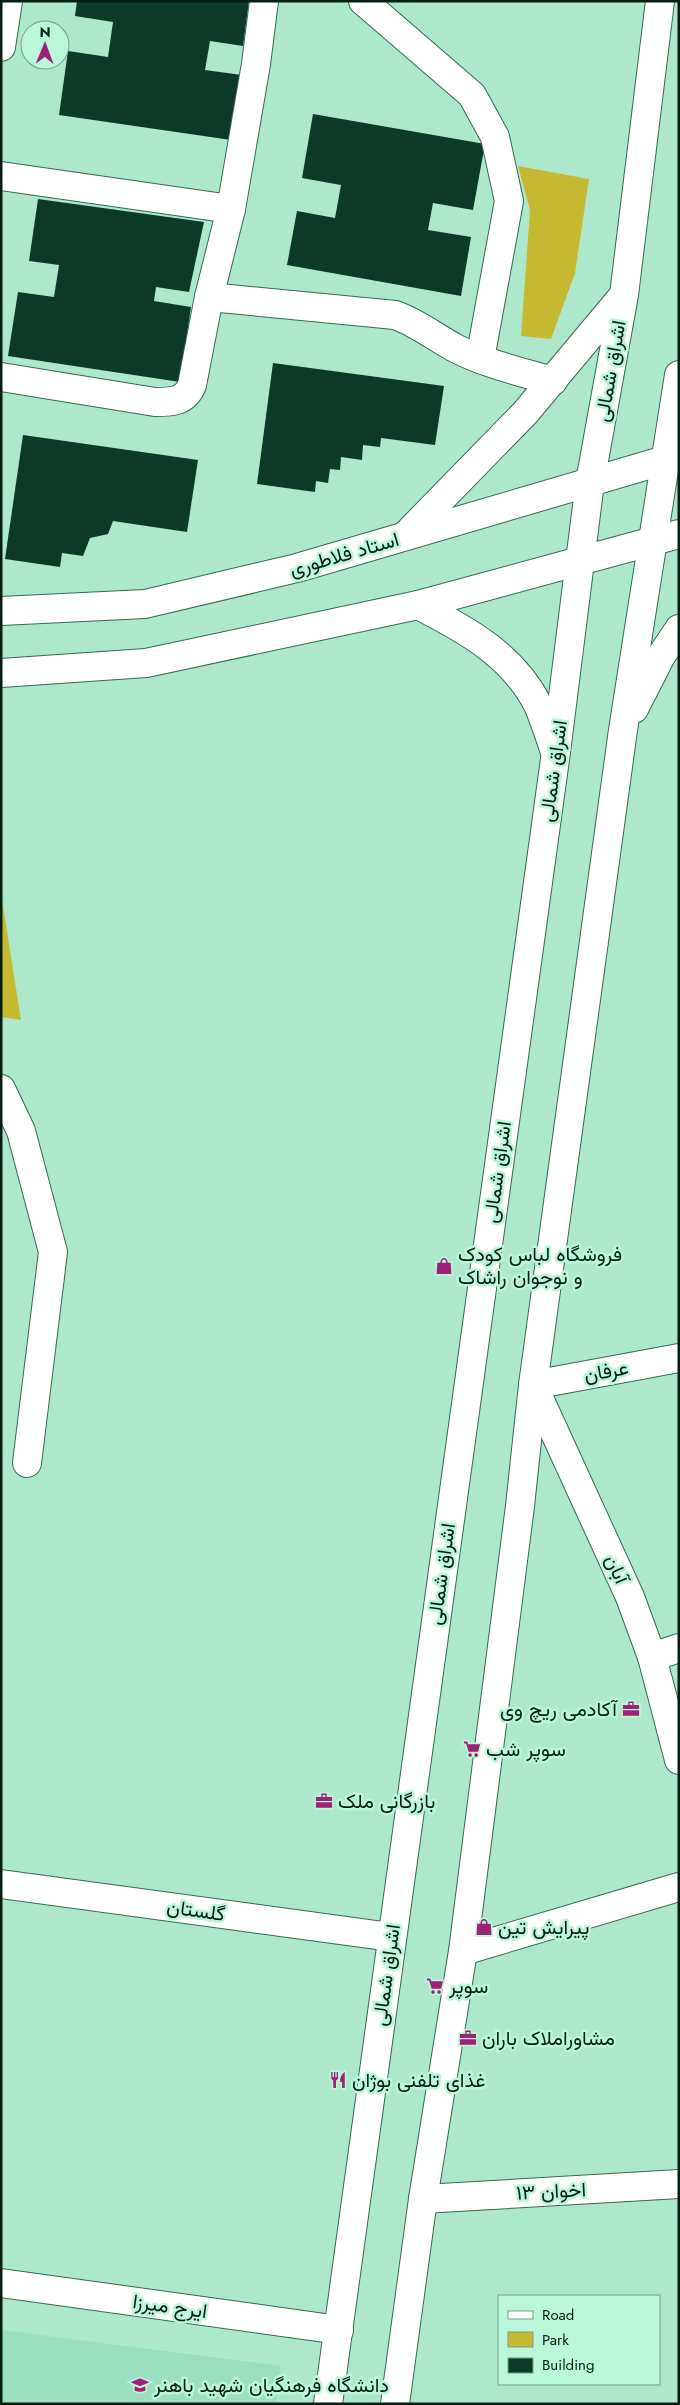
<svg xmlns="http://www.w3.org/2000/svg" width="680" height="2405" font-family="Jost,Vazirmatn,sans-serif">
<rect width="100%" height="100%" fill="#ade8cc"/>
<path fill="#9adfbf" d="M1 2330 281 2366 276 2404H1Z"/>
<g fill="#c5b932">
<path d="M518 166 589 179 575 273 551 339 521 336 530 210Z"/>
<path d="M1 894 21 1020 1 1017Z"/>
</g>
<g fill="#0c3928">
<path d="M77 1H249L243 46 210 41 205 70 249 76 238 141 59 115 68 51 108 57 113 22 75 16Z"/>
<path d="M313 114 485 144 473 210 433 203 428 230 471 237 461 296 287 265 297 211 335 218 341 185 302 178Z"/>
<path d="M38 199 204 222 189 292 156 287 154 301 191 307 180 382 8 356 18 292 54 297 59 265 29 261Z"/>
<path d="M273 363 444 386 435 445 381 438 380 447 363 445 362 460 341 457 340 470 330 469 328 483 316 481 315 492 257 484Z"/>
<path d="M23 435 198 460 187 532 113 521 108 534 90 538 83 556 62 553 60 567 5 559Z"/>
</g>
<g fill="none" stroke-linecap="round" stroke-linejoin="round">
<g stroke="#336b53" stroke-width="30">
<g id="minor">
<path d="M363 1 472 95 495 137 509 201 480 359"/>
<path d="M1 47 8 1"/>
<path d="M1 176 231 209 209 297 192 385C185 402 172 402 155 402L1 377"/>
<path d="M231 209 256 64 264 1"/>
<path d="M209 297 395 315C418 323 436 338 457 349 487 364 521 372 553 381"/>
<path d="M1 1089 21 1131 53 1252 27 1463"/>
<path d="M679 1358 533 1385 630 1597 652 1657 679 1760"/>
<path d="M652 1657 679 1648"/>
<path d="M1 1884 391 1937"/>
<path d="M463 1951 679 1887"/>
<path d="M423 2199 679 2184"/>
<path d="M1 2283 339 2330"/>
</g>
</g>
<g stroke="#336b53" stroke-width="30">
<g id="secondary">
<path d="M405 536 525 413 623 296"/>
<path d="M418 605C465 629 513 655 538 705 544 719 549 734 554 749"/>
<path d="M1 611 145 604 297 568 679 456"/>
<path d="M1 673 146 663 418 605 679 534"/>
<path d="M634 709 661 656 679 629"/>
<path d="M328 2404 556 752 590 482 624 295 660 1"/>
<path d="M395 2404 423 2199 463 1951 520 1506 533 1385 623 730 679 375"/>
</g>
</g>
<use href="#minor" stroke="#fff" stroke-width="28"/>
<use href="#secondary" stroke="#fff" stroke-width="28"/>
</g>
<defs>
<g id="shop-bare" transform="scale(1.35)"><path d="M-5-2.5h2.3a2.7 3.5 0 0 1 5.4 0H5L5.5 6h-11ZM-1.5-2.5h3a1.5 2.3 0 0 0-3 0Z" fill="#9d2176" stroke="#baf6d9" stroke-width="2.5" paint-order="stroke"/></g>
<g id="office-bare" transform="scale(1.35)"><path d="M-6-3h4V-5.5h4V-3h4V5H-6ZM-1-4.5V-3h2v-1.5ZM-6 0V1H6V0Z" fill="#9d2176" stroke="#baf6d9" stroke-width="2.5" paint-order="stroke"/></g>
<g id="supermarket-bare" transform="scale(1.35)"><path d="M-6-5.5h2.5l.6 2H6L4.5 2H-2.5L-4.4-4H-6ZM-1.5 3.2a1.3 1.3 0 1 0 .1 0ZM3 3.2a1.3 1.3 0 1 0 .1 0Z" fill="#9d2176" stroke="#baf6d9" stroke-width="2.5" paint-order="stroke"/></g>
<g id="restaurant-bare" transform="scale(1.35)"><path d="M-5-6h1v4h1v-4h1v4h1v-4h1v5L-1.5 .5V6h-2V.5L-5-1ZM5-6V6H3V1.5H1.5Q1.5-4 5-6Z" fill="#9d2176" stroke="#baf6d9" stroke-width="2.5" paint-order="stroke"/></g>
<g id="university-bare" transform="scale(1.35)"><path d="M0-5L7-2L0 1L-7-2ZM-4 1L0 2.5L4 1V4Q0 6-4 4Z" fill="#9d2176" stroke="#baf6d9" stroke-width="2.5" paint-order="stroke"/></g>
</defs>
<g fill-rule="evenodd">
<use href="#shop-bare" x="444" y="1266"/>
<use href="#office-bare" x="631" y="1709"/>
<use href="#supermarket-bare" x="472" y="1749"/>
<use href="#office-bare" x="324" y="1801"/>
<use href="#shop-bare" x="484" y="1927"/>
<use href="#supermarket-bare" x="435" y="1986"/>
<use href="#office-bare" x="468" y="2038"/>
<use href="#restaurant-bare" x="338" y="2080"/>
<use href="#university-bare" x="140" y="2385"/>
</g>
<g text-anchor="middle" stroke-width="5" stroke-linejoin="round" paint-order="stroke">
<g font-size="20" fill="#061d14" stroke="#baf6d9">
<text transform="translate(610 371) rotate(-80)" y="7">اشراق شمالی</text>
<text transform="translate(344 554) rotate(-16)" y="7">استاد فلاطوری</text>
<text transform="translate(553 771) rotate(-82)" y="7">اشراق شمالی</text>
<text transform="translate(497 1172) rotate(-82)" y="7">اشراق شمالی</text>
<text transform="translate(606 1371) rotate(-10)" y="7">عرفان</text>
<text transform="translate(617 1569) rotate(66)" y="7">آبان</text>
<text transform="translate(441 1574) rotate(-82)" y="7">اشراق شمالی</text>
<text transform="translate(196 1910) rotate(8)" y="7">گلستان</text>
<text transform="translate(386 1975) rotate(-82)" y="7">اشراق شمالی</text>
<text transform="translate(551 2191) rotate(-3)" y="7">اخوان ۱۳</text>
<text transform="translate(170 2306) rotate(8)" y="7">ایرج میرزا</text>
</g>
<g font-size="20" fill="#061d14" stroke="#baf6d9" text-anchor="start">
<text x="458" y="1261">فروشگاه لباس کودک<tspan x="458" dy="23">و نوجوان راشاک</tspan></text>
<text x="617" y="1716" text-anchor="end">آکادمی ریچ وی</text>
<text x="486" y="1756">سوپر شب</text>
<text x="338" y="1808">بازرگانی ملک</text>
<text x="498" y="1934">پیرایش تین</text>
<text x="449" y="1993">سوپر</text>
<text x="482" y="2045">مشاوراملاک باران</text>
<text x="352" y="2087">غذای تلفنی بوژان</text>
<text x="154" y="2392">دانشگاه فرهنگیان شهید باهنر</text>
</g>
</g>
<rect width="680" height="2405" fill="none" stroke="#061d14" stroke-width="5"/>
<rect x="498" y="2295" width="162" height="90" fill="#baf6d9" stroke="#729f8a"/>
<rect x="508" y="2311" width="25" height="8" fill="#ffffff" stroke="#729f8a"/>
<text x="542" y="2320" font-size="15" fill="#061d14">Road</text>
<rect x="508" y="2332" width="25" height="15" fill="#c5b932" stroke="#729f8a"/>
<text x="542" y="2345" font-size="15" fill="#061d14">Park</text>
<rect x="508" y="2358" width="25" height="15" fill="#0c3928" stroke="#729f8a"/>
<text x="542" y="2370" font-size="15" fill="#061d14">Building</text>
<g transform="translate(45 45) rotate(1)"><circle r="24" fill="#baf6d9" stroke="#729f8a"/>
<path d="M0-4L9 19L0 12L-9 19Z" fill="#9d2176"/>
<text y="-8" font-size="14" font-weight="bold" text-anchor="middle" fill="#061d14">N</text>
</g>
</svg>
